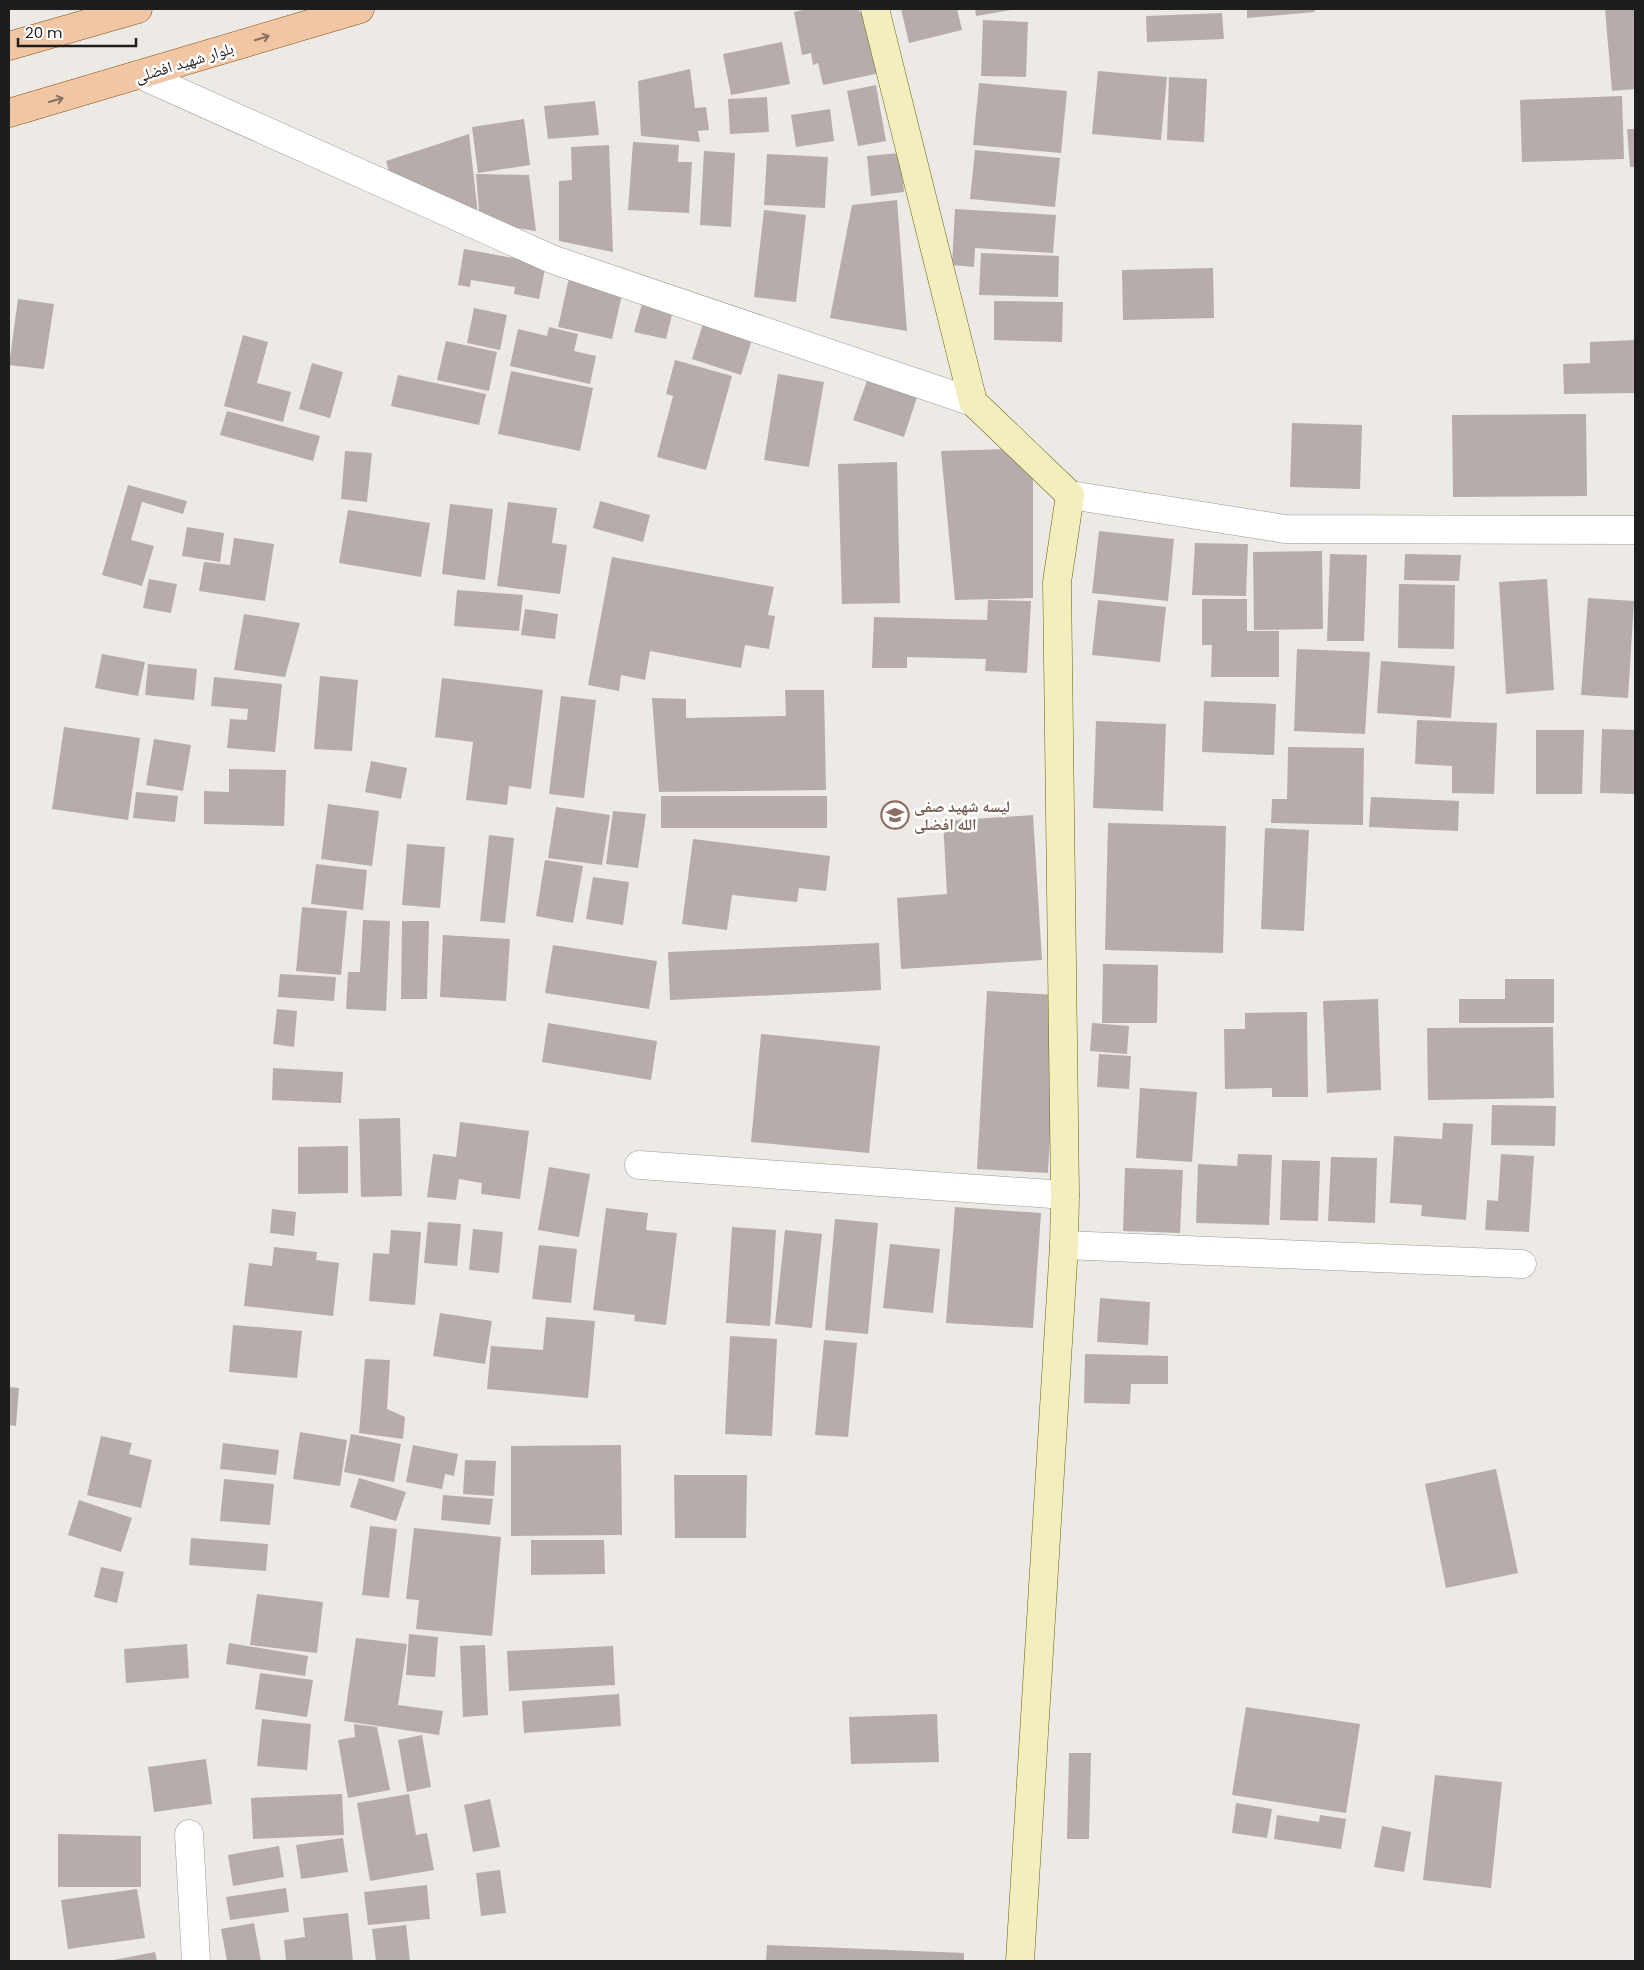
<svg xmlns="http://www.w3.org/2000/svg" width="1644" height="1970" font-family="Poppins,'Noto Naskh Arabic',sans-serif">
<rect width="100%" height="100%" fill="#ede9e4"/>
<g fill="#b6adaa">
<path d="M808 9H857L869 20 880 73 823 85 818 63 813 65 811 53 802 55 794 12Z"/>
<path d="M901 9H957L962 30 909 43Z"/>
<path d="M975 9H1011V10L976 16Z"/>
<path d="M1247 9H1314L1315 12 1247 18Z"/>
<path d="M1605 9H1635V89L1612 91Z"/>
<path d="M1222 13 1224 39 1147 42 1146 16Z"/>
<path d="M983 20 1028 22 1026 77 981 76Z"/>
<path d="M782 42 790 84 731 95 723 54Z"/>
<path d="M690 69 695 108 706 107 709 130 698 131 700 142 641 136 638 81Z"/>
<path d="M1098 71 1167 77 1161 140 1092 134Z"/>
<path d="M1169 77 1207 79 1204 142 1167 140Z"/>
<path d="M979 83 1067 91 1061 153 973 145Z"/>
<path d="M876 85 886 141 858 146 847 91Z"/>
<path d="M1622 96 1624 159 1522 162 1520 100Z"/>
<path d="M767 97 769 132 730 134 728 99Z"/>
<path d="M595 101 599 135 548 139 544 106Z"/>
<path d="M830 109 834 141 796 147 791 115Z"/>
<path d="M524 119 530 165 478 173 472 127Z"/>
<path d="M1627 129H1635V167H1630Z"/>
<path d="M469 134 478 215 393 185 386 161Z"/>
<path d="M633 142 679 145 678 162H692L689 213 628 210Z"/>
<path d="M609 145 613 252 559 241V181L572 180 571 147Z"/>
<path d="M975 150 1060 158 1055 207 970 199Z"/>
<path d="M704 151 735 153 731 227 700 225Z"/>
<path d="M900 153 904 192 871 196 867 156Z"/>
<path d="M767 154 828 157 825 208 764 205Z"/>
<path d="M476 174 529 175 536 231 480 222Z"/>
<path d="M897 200 907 331 830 318 852 205Z"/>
<path d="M955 209 1056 215 1053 253 975 248 974 267 952 265Z"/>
<path d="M764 210 806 215 796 302 754 297Z"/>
<path d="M464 249 546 264 539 299 514 294 515 287 471 280 470 287 458 285Z"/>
<path d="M981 253 1059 256 1058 297 979 295Z"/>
<path d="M1213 268 1214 318 1123 320 1122 270Z"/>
<path d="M569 278 623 290 612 339 558 327Z"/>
<path d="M18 299 54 304 44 369 9 365Z"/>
<path d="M643 300 674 307 666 339 634 332Z"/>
<path d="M994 301 1063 302 1062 342 994 340Z"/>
<path d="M474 308 507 315 500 350 467 343Z"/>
<path d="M704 320 753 336 741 375 692 359Z"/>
<path d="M549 327 578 334 574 351 596 356 590 384 510 366 518 329 547 336Z"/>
<path d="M243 335 268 342 257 383 291 392 283 422 224 406Z"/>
<path d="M1635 340V393L1564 394 1563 364 1590 363V342Z"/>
<path d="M446 341 497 352 489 391 437 380Z"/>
<path d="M675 360 732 376 706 470 657 457 673 396 666 394Z"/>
<path d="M312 363 343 372 330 418 299 409Z"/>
<path d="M511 371 593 388 580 451 498 434Z"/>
<path d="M778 374 824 382 809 467 764 460Z"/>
<path d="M398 375 486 394 479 425 391 406Z"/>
<path d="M869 375 919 391 904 437 853 420Z"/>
<path d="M227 411 320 436 313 461 220 435Z"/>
<path d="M1586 414 1587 496 1453 497 1452 415Z"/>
<path d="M1292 423 1362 425 1360 489 1290 487Z"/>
<path d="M1009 449 1033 474V598L955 600 941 451Z"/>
<path d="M345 451 372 453 367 502 341 499Z"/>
<path d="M897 462 900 603 842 604 838 464Z"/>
<path d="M128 485 187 501 183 514 142 502 131 540 154 546 142 586 102 575Z"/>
<path d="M600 501 650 515 643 542 593 528Z"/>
<path d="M508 502 557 508 552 543 567 545 560 594 497 586Z"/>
<path d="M450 504 493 509 485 580 442 574Z"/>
<path d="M348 510 430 523 421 577 339 563Z"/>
<path d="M187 527 224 533 220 562 182 556Z"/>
<path d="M1099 531 1174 539 1168 601 1092 593Z"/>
<path d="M234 538 274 544 265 601 199 591 204 562 230 565Z"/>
<path d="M1195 543 1248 544 1246 596 1192 595Z"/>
<path d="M1322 551 1323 629 1254 630 1253 552Z"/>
<path d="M1330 554 1367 555 1364 641H1327Z"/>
<path d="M1405 554 1461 555 1459 581 1404 580Z"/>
<path d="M612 557 774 587 768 615 775 616 769 649 745 645 741 668 650 651 645 680 621 675 619 691 588 685Z"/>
<path d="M149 579 177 584 171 613 143 608Z"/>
<path d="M1547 579 1554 690 1506 694 1499 582Z"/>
<path d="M1399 584 1455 585 1454 649 1398 648Z"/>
<path d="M457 590 523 595 519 631 454 626Z"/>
<path d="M1588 598 1634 601 1628 698 1581 695Z"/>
<path d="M1202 599H1247V631H1279V677H1211L1212 645H1202Z"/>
<path d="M988 600 1031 601 1027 673 985 671 986 659 907 657V668H872L874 617 987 620Z"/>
<path d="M1098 600 1166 607 1160 662 1092 655Z"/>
<path d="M525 609 558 614 555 639 521 635Z"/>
<path d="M244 614 300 623 285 677 234 670Z"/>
<path d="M1297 649 1370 652 1365 734 1294 731Z"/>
<path d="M102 654 145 662 138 696 95 688Z"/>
<path d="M1381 661 1455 666 1451 718 1377 713Z"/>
<path d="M148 664 197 669 194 700 145 695Z"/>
<path d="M320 676 358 680 352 751 314 749Z"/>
<path d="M214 677 282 684 275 752 227 748 230 719 247 720 248 709 211 706Z"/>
<path d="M442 678 543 690 531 789 509 786 507 805 466 800 473 742 435 737Z"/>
<path d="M785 690H824L826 790 659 792 652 698 686 699V718L786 716Z"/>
<path d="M561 696 596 700 584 798 549 794Z"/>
<path d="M1204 701 1276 704 1274 755 1202 752Z"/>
<path d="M1417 720 1497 723 1494 794 1452 793V766L1415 764Z"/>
<path d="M1096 721 1166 724 1163 811 1093 808Z"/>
<path d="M64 727 140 738 128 820 52 809Z"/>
<path d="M1602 729 1635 730 1634 794 1600 793Z"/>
<path d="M1536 730H1584L1582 794H1536Z"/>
<path d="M154 739 191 745 183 791 146 785Z"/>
<path d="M1288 747 1364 748 1363 825 1271 823 1272 799H1287Z"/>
<path d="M371 761 407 768 401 799 365 792Z"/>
<path d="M229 769 286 770 284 826 204 824V791L229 792Z"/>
<path d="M136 792 178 796 175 822 133 818Z"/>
<rect x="661" y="796" width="166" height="32"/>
<path d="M1371 797 1459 801 1458 831 1369 827Z"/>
<path d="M328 804 379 811 372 866 321 859Z"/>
<path d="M556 807 610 815 602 865 548 858Z"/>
<path d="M613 811 646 814 638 868 606 864Z"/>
<path d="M1033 815 1042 960 901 969 897 898 947 894 943 821Z"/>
<path d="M1108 823 1226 826 1223 953 1105 950Z"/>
<path d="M1265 828 1309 830 1304 931 1261 929Z"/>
<path d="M489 835 514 838 505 923 480 921Z"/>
<path d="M693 839 830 856 826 891 799 888 797 902 732 895 727 930 682 924Z"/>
<path d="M407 844 445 847 440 908 402 905Z"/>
<path d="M545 860 583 866 573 923 536 916Z"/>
<path d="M316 864 367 870 363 910 311 904Z"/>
<path d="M593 877 629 882 623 925 586 919Z"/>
<path d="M302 907 347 911 341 975 296 971Z"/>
<path d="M363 920 390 921 386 1011 346 1009 348 972H360Z"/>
<path d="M402 921H429L427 999H401Z"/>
<path d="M443 935 510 939 506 1001 440 997Z"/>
<path d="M879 943 881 990 670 1000 668 952Z"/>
<path d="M553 945 657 961 649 1009 545 993Z"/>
<path d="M1103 964 1158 965 1157 1023H1102Z"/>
<path d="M280 974 336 977 334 1001 278 997Z"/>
<path d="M1505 979H1554V1023H1459V999H1505Z"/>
<path d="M987 991 1058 995 1048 1173 977 1169Z"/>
<path d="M1378 999 1381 1090 1327 1093 1323 1001Z"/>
<path d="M277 1009 297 1011 294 1047 273 1044Z"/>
<path d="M1307 1012 1308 1097H1272V1088L1225 1089 1224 1029H1245V1013Z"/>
<path d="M548 1023 657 1041 651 1080 542 1062Z"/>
<path d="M1092 1023 1129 1026 1127 1054 1090 1051Z"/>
<path d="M1553 1027 1554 1098 1428 1100 1427 1028Z"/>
<path d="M761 1034 880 1046 869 1153 751 1142Z"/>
<path d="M1099 1054 1131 1056 1129 1089 1097 1087Z"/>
<path d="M273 1068 343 1072 341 1103 272 1100Z"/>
<path d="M1140 1088 1197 1092 1192 1162 1136 1158Z"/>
<path d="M1492 1105 1556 1106 1555 1146 1491 1145Z"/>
<path d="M400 1118 402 1196 361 1197 359 1119Z"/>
<path d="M460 1122 529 1131 520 1199 481 1194 482 1183 459 1179 456 1200 427 1197 433 1154 456 1157Z"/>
<path d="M1443 1123 1473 1124 1466 1220 1421 1216 1422 1205 1390 1203 1394 1136 1442 1139Z"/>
<path d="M348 1146V1193L298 1194V1147Z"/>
<path d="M1238 1154 1272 1155 1269 1225 1196 1223 1198 1164 1237 1166Z"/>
<path d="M1501 1154 1534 1156 1529 1232 1485 1230 1487 1200 1498 1201Z"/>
<path d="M1331 1157 1377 1158 1375 1223 1328 1221Z"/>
<path d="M1282 1160 1320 1161 1318 1221 1280 1220Z"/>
<path d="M549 1167 590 1174 579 1237 538 1230Z"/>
<path d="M1125 1168 1183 1170 1180 1233 1123 1231Z"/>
<path d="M955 1207 1041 1213 1033 1328 946 1323Z"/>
<path d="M606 1208 648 1213 646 1230 677 1233 666 1325 634 1321 635 1315 593 1310Z"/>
<path d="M272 1209 296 1212 294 1236 270 1233Z"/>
<path d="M835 1219 878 1223 868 1334 825 1330Z"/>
<path d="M428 1222 461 1224 457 1266 424 1263Z"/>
<path d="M732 1227 776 1230 770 1326 726 1323Z"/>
<path d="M473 1229 503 1232 499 1273 469 1270Z"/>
<path d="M391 1230 421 1232 415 1305 369 1301 373 1253 389 1254Z"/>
<path d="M785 1230 822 1234 812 1328 775 1324Z"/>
<path d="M890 1244 940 1249 933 1313 883 1308Z"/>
<path d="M539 1245 577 1249 571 1303 532 1299Z"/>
<path d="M274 1247 317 1252 316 1260 339 1263 333 1316 244 1306 249 1263 272 1266Z"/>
<path d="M1100 1298 1150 1302 1148 1345 1097 1342Z"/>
<path d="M440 1313 492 1321 485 1364 433 1356Z"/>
<path d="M546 1317 595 1321 588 1398 487 1389 491 1346 543 1350Z"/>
<path d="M233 1325 302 1331 297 1378 229 1372Z"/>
<path d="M730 1336 777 1339 772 1436 725 1434Z"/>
<path d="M824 1340 857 1343 848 1437 815 1435Z"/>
<path d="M1085 1354 1168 1356V1384H1131L1130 1404 1084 1403Z"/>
<path d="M365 1359 390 1360 387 1409 405 1417 403 1439 359 1433Z"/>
<path d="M9 1387 19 1388 16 1426 9 1425Z"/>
<path d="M300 1432 347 1440 340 1486 293 1479Z"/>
<path d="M351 1434 401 1444 394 1482 344 1472Z"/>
<path d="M101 1436 132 1443 129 1454 152 1460 141 1508 87 1495Z"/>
<path d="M223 1443 279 1450 276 1475 220 1469Z"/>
<path d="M413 1445 458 1454 454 1476 445 1474 442 1489 406 1482Z"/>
<path d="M621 1445 622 1535 511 1536V1446Z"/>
<path d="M465 1460 496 1461 494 1496 463 1494Z"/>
<path d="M1496 1469 1518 1573 1446 1588 1425 1484Z"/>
<path d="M674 1475H747L746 1538H675Z"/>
<path d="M359 1478 406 1492 396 1521 350 1507Z"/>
<path d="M224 1479 274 1484 270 1525 220 1521Z"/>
<path d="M443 1495 493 1499 490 1525 441 1520Z"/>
<path d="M79 1500 132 1518 121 1552 68 1535Z"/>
<path d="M370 1526 397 1529 389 1598 362 1595Z"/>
<path d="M414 1528 501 1537 492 1636 416 1629 419 1600 406 1599Z"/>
<path d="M191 1538 268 1544 266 1571 189 1565Z"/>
<path d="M531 1540H604L605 1574 531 1575Z"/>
<path d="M101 1567 124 1572 117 1603 94 1597Z"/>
<path d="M257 1594 323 1602 317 1653 250 1645Z"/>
<path d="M409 1634 438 1637 435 1677 406 1675Z"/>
<path d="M356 1638 407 1644 398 1705 443 1711 439 1735 344 1721Z"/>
<path d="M229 1643 308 1656 305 1676 226 1664Z"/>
<path d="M187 1644 189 1678 126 1683 124 1649Z"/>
<path d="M485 1645 488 1715 463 1717 460 1646Z"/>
<path d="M613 1646 615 1685 509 1691 507 1651Z"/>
<path d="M260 1673 313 1680 307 1717 255 1709Z"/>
<path d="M619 1694 621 1726 524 1733 522 1701Z"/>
<path d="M1246 1707 1360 1724 1346 1813 1232 1795Z"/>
<path d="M937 1714 939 1762 851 1764 849 1717Z"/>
<path d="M262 1719 311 1724 307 1770 257 1766Z"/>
<path d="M354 1724 377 1727 390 1790 348 1798 338 1740 355 1737Z"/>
<path d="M422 1735 431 1787 407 1792 398 1740Z"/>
<path d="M1069 1753H1091L1089 1839H1067Z"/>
<path d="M206 1759 212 1804 154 1812 148 1767Z"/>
<path d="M1435 1775 1502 1782 1491 1888 1423 1880Z"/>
<path d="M342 1794 344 1835 253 1839 251 1798Z"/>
<path d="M409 1794 416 1835 427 1833 434 1870 370 1881 357 1803Z"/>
<path d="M490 1799 500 1847 473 1852 464 1805Z"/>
<path d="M1236 1803 1272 1809 1267 1838 1232 1833Z"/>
<path d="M1277 1815 1319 1822 1320 1815 1346 1819 1341 1849 1274 1839Z"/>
<path d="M1382 1826 1411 1832 1404 1872 1374 1867Z"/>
<path d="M58 1834 141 1836V1887H58Z"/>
<path d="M343 1838 348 1872 301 1879 296 1845Z"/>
<path d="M279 1846 284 1877 233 1886 228 1855Z"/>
<path d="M500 1870 506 1913 481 1916 476 1873Z"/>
<path d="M427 1885 430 1919 368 1925 364 1892Z"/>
<path d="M286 1888 289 1912 230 1920 226 1897Z"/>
<path d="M137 1889 145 1938 68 1949 61 1900Z"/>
<path d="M348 1913 353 1961H286L284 1940 305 1937 303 1918Z"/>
<path d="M254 1923 261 1961H227L221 1929Z"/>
<path d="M406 1925 410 1961H376L372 1929Z"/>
<path d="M767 1945 964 1953V1961H766Z"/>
<path d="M155 1952 157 1961H114V1960Z"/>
</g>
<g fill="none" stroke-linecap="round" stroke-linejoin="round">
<g stroke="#9a9a9a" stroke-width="29">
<g id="minor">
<path d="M639 1165 1065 1195"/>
<path d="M1064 1245 1522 1264"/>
<path d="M189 1834 196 1961"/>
</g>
</g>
<g stroke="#9a9a9a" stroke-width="29">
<g id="tertiary">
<path d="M141 75 554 260 973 402"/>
<path d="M1070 495 1285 529 1635 530"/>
</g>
</g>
<g stroke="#676511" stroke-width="29">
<path id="secondary" d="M875 9 973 402 1070 495 1057 582 1065 1195 1064 1245 1020 1961"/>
</g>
<g stroke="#864f11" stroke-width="29">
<g id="primary">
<path d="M9 46 138 9"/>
<path d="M9 113 360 9"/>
</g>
</g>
<use href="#minor" stroke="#fff" stroke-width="28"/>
<use href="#tertiary" stroke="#fff" stroke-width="28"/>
<use href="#secondary" stroke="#f2eebd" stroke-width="28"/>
<use href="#primary" stroke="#f1c6a5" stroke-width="28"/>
</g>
<defs><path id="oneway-shaft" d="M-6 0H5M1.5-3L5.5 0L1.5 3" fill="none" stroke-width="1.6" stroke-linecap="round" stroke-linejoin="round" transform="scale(1.25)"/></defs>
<g stroke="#877261">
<use href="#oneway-shaft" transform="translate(262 38) rotate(-17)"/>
<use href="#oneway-shaft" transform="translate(56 100) rotate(-16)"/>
</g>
<defs>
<g id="school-ring" transform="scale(1.4375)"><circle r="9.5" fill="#fff" stroke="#8d6e63" stroke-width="1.5"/><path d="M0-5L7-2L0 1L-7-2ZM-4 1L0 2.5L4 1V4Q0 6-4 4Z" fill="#8d6e63"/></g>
</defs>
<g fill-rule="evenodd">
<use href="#school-ring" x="895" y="815"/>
</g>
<g text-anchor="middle" stroke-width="5" stroke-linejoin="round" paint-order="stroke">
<g font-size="16" fill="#1d1d1d" stroke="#fff">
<text transform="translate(184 62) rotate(-17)" y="6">بلوار شهید افضلی</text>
</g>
<g font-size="16" font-weight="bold" fill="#785e54" stroke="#fff" text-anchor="start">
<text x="914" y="812">لیسه شهید صفی<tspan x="914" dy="18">الله افضلی</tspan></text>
</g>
</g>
<rect width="1644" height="1970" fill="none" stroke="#1d1d1d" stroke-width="20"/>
<path d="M18 38v8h118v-8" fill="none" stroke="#1d1d1d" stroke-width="2.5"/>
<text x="25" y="38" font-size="15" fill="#1d1d1d" stroke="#ffffff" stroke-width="4" paint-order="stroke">20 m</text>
</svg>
